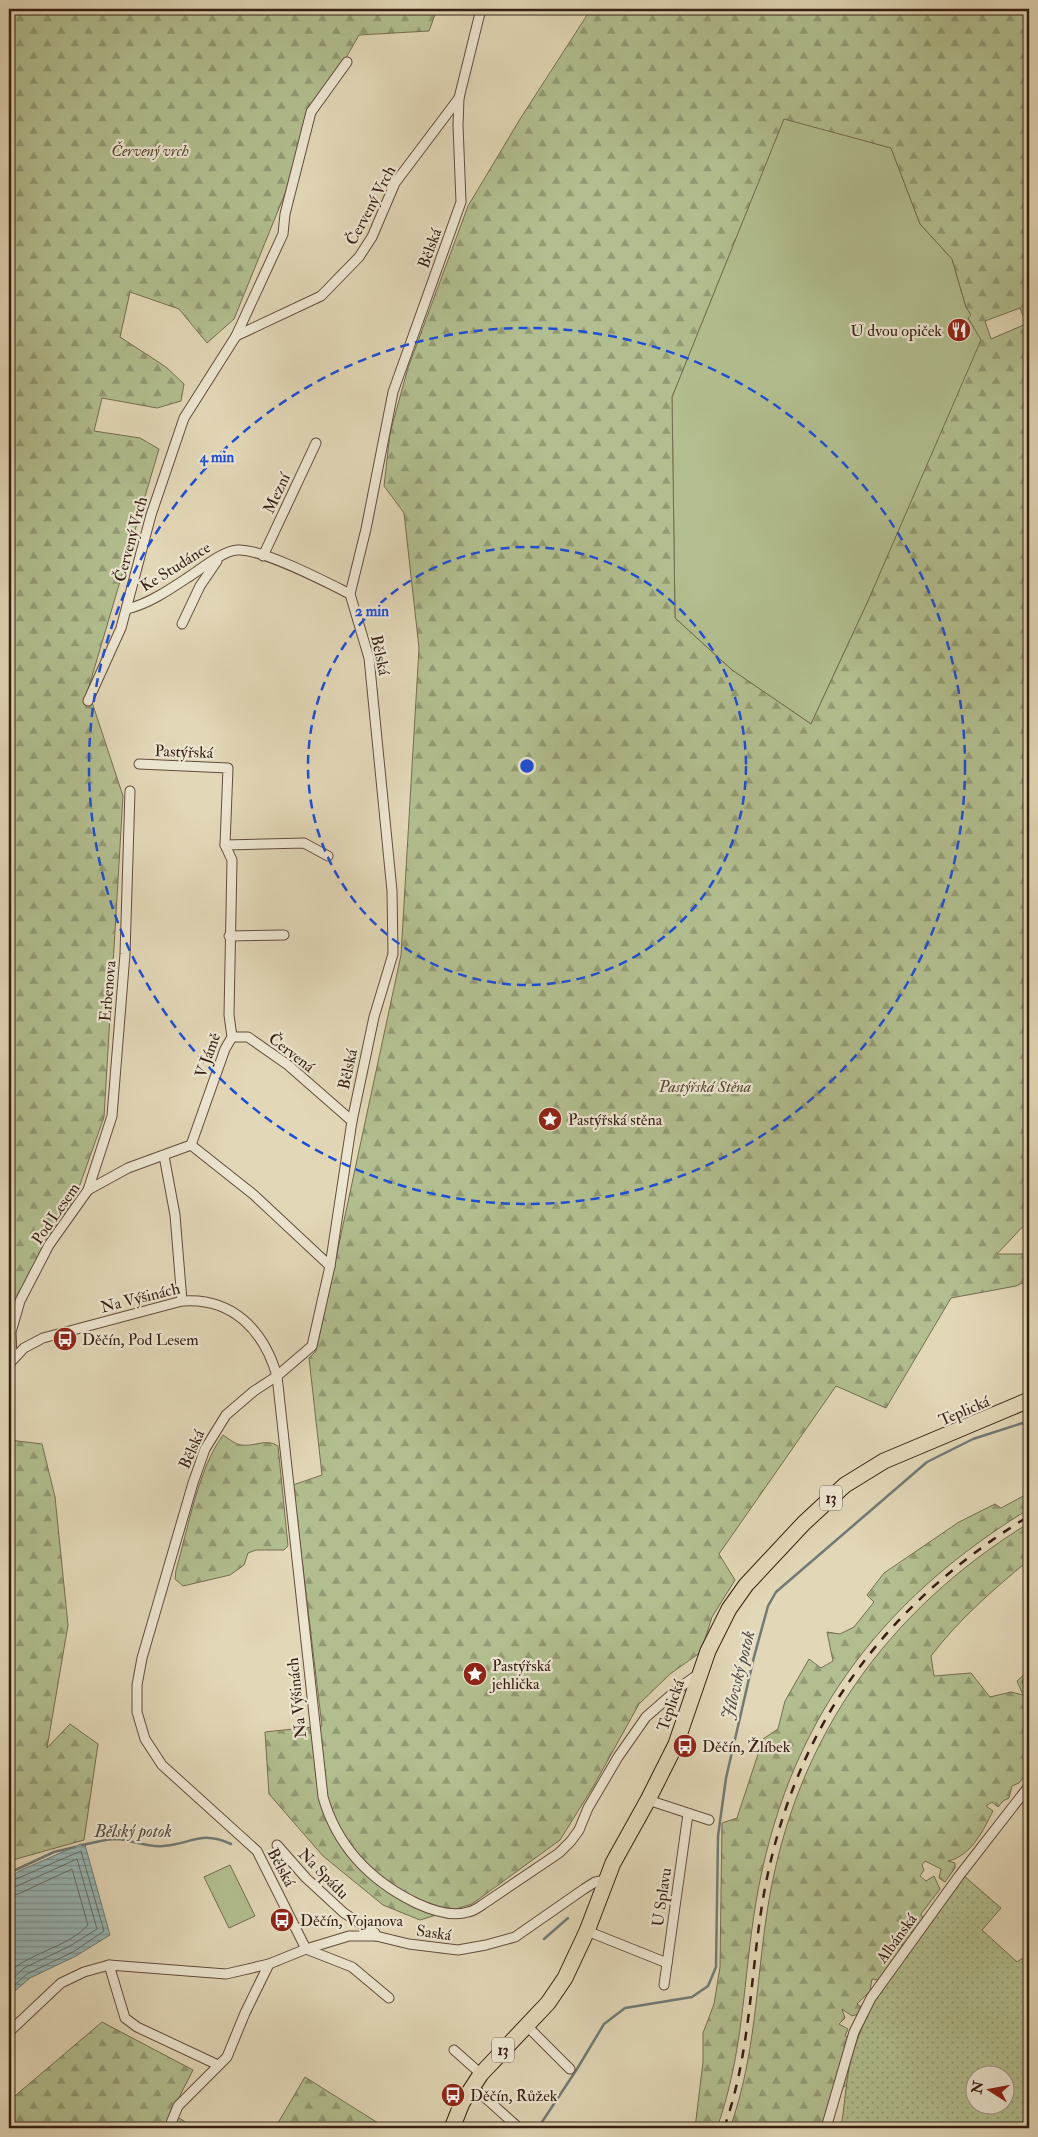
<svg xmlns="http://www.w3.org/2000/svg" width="1038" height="2137" font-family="'IM FELL Double Pica',serif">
<defs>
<pattern id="forest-firs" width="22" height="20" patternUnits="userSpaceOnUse" patternTransform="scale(1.25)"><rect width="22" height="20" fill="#b2be8f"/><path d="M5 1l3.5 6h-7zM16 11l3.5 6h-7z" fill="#929a74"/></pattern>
<pattern id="garden-dots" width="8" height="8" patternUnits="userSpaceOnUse" patternTransform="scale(1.25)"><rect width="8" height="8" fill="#b2be8f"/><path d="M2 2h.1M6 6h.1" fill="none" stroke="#929a74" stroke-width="1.8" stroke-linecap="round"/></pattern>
<pattern id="water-rules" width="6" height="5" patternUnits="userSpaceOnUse" patternTransform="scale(1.25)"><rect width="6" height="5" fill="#97b8b7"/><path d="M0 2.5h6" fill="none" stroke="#7c9594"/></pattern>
</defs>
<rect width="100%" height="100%" fill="#e2d7b7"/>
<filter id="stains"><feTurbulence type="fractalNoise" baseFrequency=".004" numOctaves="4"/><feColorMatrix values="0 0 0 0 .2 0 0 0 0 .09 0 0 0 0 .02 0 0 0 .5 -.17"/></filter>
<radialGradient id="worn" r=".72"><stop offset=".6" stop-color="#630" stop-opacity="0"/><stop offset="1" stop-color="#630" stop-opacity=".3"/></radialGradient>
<g fill="#b2be8f" stroke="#746e51">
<path d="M784 118 891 148 920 224 952 259 966 307 971 315 968 318 982 340 868 601 811 724 732 670 675 618 672 397Z"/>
<path d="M230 1865 255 1916 229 1928 204 1877Z"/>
</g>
<g fill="url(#forest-firs)" stroke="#746e51" fill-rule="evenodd">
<path d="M9 9H437L429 31 359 35 343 63 307 114 286 191 234 319 207 343 179 309 130 292 120 337 166 367 184 384 181 401 157 408 102 398 94 431 140 438 159 449 88 690 123 796 104 1117 77 1193 29 1275 9 1331Z"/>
<path d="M591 9H1029V1220L997 1254H1029V1280L1016 1286 951 1298 886 1408 836 1386 719 1554 735 1580 712 1617 701 1652 670 1674 639 1704 593 1787 560 1840 472 1904 420 1920 383 1905 323 1856 269 1794 265 1732 322 1726 293 1485 322 1475 309 1358 316 1351 401 955 419 648 404 513 384 486 390 433 408 368 468 206 520 119ZM784 119 891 148 920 224 952 259 966 307 971 315 968 318 981 340 868 601 811 724 732 670 675 618 672 397ZM1020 308 1026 324 991 339 985 321Z"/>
<path d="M223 1435C229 1439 235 1444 241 1445 254 1447 267 1438 278 1446L288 1546 284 1550H256L248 1553 244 1565 230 1575 183 1586 175 1579 176 1570C188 1529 198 1469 223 1435Z"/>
<path d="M9 1440 42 1444 55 1497 68 1625 47 1748 70 1724 98 1744 84 1840 9 1861Z"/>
<path d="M1029 1493V1509C878 1601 786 1725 756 1902 743 1980 744 2052 717 2128H695L703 2062V2033L714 2004 720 1967 722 1823 737 1818 763 1739 778 1729 785 1701 809 1659 821 1668 833 1661 827 1632 840 1634 854 1627 874 1602 867 1595 884 1573 959 1522 995 1504 1001 1508Z"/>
<path d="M1029 1523V1560C994 1589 959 1619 931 1656L934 1676 971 1673 990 1697 1011 1692 1023 1695 1017 1681 1029 1670V1770L1019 1783 1012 1786 1009 1798 1003 1801 998 1807 992 1802 986 1806 993 1811C983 1831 971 1856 948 1861L955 1863V1868L945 1882 939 1878 941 1869 925 1861 922 1865 924 1870 920 1876 926 1881 934 1876 940 1889 921 1914 925 1923 916 1935 906 1938 883 1981 872 1979 870 1991 857 2004 863 2008 861 2013 852 2016 842 2009 845 2018 839 2024 848 2029 845 2036 850 2038 862 2017 876 2027 858 2082 835 2089 824 2128H730C756 2056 756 1981 768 1906 795 1739 886 1611 1029 1523Z"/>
<path d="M102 2022 193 2070 171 2113 195 2128H9V2101Z"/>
<path d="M305 2077 386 2128H275Z"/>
</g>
<path fill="url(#garden-dots)" stroke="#746e51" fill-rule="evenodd" d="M963 1875 1001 1908 982 1930 1017 1962 1023 1958 1029 1965V2128H841C845 2104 846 2073 854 2049 875 1984 923 1930 963 1875ZM976 2074H1006V2104H976Z"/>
<path fill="url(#water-rules)" stroke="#717a75" d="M81 1844 85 1845 110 1935 76 1956 30 1978 9 1996V1879L19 1871Z"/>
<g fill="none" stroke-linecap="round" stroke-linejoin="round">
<g stroke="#676b65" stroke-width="1">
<path d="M9 1882 81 1851 104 1931 73 1952 27 1974 9 1990"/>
<path d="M9 1888 15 1887 77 1859 97 1929 70 1946 24 1968 9 1982"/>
<path d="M9 1896 18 1894 72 1869 88 1925C69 1947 31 1952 9 1972"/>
</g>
<g stroke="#717a75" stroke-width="2.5">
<path d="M82 1845C94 1843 104 1839 117 1839 132 1840 148 1848 163 1846 192 1844 200 1830 231 1844"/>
<path d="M9 1873 54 1852 75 1847"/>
<path d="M544 1939 568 1918"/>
<path d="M538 2128 577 2069 604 2024 625 2008 692 1997 708 1986 716 1967 718 1836 726 1778 754 1657 768 1606 776 1592 927 1462 973 1439 1029 1421"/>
</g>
<g stroke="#624c3c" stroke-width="11">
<g id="minor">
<path d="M236 336 283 234 285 214 311 112 347 62"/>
<path d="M263 556 316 443"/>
<path d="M127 609C148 604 169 590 187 578 200 570 222 551 237 550 261 548 326 582 350 594"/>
<path d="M182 624 200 586 217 561"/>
<path d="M88 701 121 628 151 515 184 418 236 336 321 296 359 257 372 237 395 183 459 98 481 9"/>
<path d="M225 845 304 843 328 856"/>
<path d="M229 936 284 935"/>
<path d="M232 1037H248L288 1065 352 1121"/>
<path d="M191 1145 254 1195 330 1266"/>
<path d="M164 1156 175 1215 182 1301"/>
<path d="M88 1190 112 1116 125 954 130 791"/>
<path d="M12 1358 11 1332 20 1301 49 1245 88 1190 128 1168 191 1145 225 1049 232 1037 229 1015 232 860 225 845 228 768 139 764"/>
<path d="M9 1364 24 1348 43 1338 182 1301C233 1297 264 1331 277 1376L323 1797C337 1846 371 1881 416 1903 431 1910 452 1917 468 1912 473 1911 478 1908 482 1905L559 1853 571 1841 579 1830 588 1808 618 1757 646 1717 679 1688 700 1673"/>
<path d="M648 1800 709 1820"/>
<path d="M277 1845 306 1878 344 1913 375 1933 376 1936"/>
<path d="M587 1931 667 1963"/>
<path d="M306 1949 257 1851 162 1765 145 1739 137 1712V1685L142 1658 193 1483 205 1449 226 1415 254 1391 277 1376 312 1346 330 1266 352 1121 374 1017 393 954 392 891 369 658 350 594 366 529 393 392 461 202 458 125 459 98"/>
<path d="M306 1949 352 1967 389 1998"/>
<path d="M109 1965 125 2018 137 2027 218 2065"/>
<path d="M664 1985 688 1814"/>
<path d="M527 2026 570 2069"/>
<path d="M9 2032 61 1983 84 1972 109 1965 226 1974 269 1964 306 1949 349 1936H376L409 1944 458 1950 486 1945 515 1937 584 1889 595 1882 607 1880"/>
<path d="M454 2050 481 2074"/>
<path d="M472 2086 519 2128"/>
<path d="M169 2128 178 2106 227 2057 245 2013 269 1964"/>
<path d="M826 2128 854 2032 871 1998 959 1876 1029 1786"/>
</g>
</g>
<g stroke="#371e13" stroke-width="17">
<path id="primary" d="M452 2128 462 2103 481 2074 548 2003 565 1978 587 1931 613 1863 648 1800 676 1744 708 1651 729 1609 746 1585 804 1523 845 1485 884 1461 1029 1400"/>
</g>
<use href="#minor" stroke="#ece5d0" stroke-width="9"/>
<use href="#primary" stroke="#e2d7b7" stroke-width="15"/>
<path stroke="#371e13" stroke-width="2.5" stroke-dasharray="9 9" stroke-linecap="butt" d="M724 2128C750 2055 750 1981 762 1905 790 1732 881 1607 1029 1516"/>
</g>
<g fill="none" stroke="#1d4ed8" stroke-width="2.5" stroke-dasharray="9 6">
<circle cx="527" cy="766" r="219"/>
<circle cx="527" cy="766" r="438"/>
</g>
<defs>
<g id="restaurant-disc" transform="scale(1.25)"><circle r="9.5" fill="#8f2418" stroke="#ece5d0"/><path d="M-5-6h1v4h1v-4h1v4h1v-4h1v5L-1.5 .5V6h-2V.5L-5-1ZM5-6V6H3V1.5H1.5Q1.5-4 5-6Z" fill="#fff"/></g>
<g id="sight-disc" transform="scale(1.25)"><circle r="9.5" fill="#8f2418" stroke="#ece5d0"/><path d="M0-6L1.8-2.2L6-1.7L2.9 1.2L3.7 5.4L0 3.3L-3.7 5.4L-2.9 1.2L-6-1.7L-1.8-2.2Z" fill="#fff"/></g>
<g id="bus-disc" transform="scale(1.25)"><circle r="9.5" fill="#8f2418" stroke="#ece5d0"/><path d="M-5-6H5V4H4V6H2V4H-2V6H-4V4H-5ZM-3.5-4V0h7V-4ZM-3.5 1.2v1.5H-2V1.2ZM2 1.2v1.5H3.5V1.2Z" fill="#fff"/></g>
</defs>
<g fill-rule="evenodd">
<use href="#restaurant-disc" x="959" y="330"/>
<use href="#sight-disc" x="550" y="1119"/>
<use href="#bus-disc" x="65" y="1339"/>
<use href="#sight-disc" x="475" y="1674"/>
<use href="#bus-disc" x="685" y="1746"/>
<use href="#bus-disc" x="282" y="1920"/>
<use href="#bus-disc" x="453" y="2095"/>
</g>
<g text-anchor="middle" stroke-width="4.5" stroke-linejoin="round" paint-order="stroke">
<g fill="#ece5d0" stroke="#6d5a4c" stroke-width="1">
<rect x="820" y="1485.5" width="22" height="25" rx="4"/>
<rect x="492" y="2037.5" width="22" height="25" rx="4"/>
</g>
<g font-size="15" font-weight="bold" fill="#371e13">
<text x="831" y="1503">13</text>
<text x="503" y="2055">13</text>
</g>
<g font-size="16" font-style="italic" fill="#564632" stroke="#ece5d0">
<text x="150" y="156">Červený vrch</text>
<text x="705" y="1092">Pastýřská Stěna</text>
</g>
<g font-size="16" fill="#371e13" stroke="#ece5d0">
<text transform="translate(370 205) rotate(-62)" y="6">Červený Vrch</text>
<text transform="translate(429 248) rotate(-70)" y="6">Bělská</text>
<text transform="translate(276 493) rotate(-65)" y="6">Mezní</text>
<text transform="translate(130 539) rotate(-75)" y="6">Červený Vrch</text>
<text transform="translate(175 566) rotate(-32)" y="6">Ke Studánce</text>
<text transform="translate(381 655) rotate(78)" y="6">Bělská</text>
<text transform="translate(184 751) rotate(2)" y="6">Pastýřská</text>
<text transform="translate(107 991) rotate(-85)" y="6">Erbenova</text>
<text transform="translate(292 1052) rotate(38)" y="6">Červená</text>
<text transform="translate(207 1055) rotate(-70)" y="6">V Jámě</text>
<text transform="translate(347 1069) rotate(-78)" y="6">Bělská</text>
<text transform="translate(55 1213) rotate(-55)" y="6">Pod Lesem</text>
<text transform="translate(140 1297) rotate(-14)" y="6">Na Výšinách</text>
<text transform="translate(964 1410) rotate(-23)" y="6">Teplická</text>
<text transform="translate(191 1449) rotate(-66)" y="6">Bělská</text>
<text transform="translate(296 1698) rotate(-96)" y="6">Na Výšinách</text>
<text transform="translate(670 1705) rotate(-71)" y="6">Teplická</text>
<text transform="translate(282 1867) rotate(62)" y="6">Bělská</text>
<text transform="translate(324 1873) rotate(45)" y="6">Na Spádu</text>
<text transform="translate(661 1897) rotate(-82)" y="6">U Splavu</text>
<text transform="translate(434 1932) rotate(8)" y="6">Saská</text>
<text transform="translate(896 1938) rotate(-54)" y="6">Albánská</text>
</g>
<g font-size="16" fill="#371e13" stroke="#ece5d0" text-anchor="start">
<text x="942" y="336" text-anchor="end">U dvou opiček</text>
<text x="568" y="1125">Pastýřská stěna</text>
<text x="82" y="1345">Děčín, Pod Lesem</text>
<text x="492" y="1671">Pastýřská<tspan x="492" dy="18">jehlička</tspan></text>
<text x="702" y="1752">Děčín, Žlíbek</text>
<text x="300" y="1926">Děčín, Vojanova</text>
<text x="470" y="2101">Děčín, Růžek</text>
</g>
<g font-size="18" font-style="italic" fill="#544c44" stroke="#ece5d0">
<text transform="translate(738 1675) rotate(-76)" y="6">Jílovský potok</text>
<text x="133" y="1837">Bělský potok</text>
</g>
</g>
<circle cx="527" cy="766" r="8" fill="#1d4ed8" stroke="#ece5d0" stroke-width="2.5"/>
<g font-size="15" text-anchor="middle" font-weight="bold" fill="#1d4ed8" stroke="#ece5d0" stroke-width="4.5" stroke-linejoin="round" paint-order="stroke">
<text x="217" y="462">4 min</text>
<text x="372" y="616">2 min</text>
</g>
<rect width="1038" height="2137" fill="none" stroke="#e2d7b7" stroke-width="30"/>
<rect x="10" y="10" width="1018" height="2117" fill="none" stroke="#371e13" stroke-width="2.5"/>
<rect x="15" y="15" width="1008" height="2107" fill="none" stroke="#371e13"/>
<g transform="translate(990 2090) rotate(281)"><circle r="24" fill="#ece5d0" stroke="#a49584"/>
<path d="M0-4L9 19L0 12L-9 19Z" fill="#8f2418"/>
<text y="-8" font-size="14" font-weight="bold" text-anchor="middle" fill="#371e13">N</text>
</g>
<rect width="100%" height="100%" filter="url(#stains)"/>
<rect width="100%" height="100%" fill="url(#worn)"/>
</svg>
